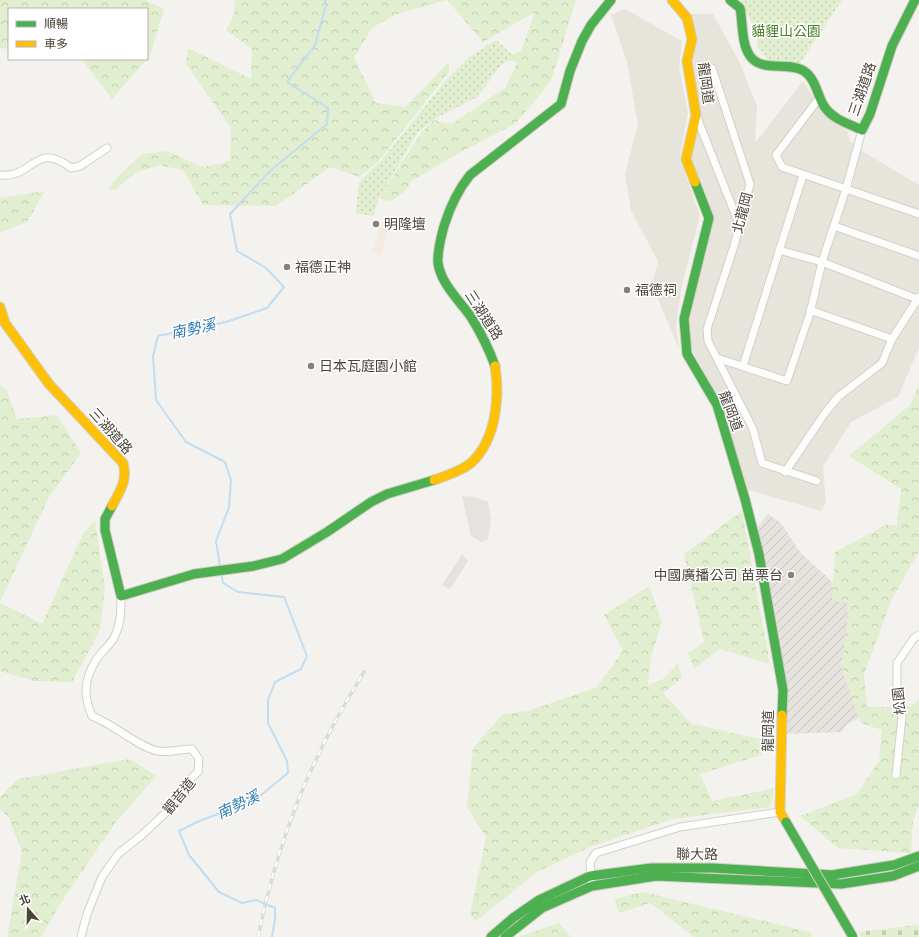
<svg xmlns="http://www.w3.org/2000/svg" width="919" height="937" font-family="'Nunito Sans','Noto Sans TC',sans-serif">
<defs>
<pattern id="industrial-furrows" width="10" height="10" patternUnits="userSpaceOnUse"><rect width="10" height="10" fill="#e6e2de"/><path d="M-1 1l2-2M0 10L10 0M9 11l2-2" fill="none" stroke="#c7c3bf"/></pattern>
<pattern id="forest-crowns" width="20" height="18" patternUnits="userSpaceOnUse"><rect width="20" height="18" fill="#e1eecf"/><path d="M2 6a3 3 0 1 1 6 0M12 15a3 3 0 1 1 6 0" fill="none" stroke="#c3cdb2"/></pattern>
<pattern id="cemetery-stones" width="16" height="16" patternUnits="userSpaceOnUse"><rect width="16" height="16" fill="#e1eecf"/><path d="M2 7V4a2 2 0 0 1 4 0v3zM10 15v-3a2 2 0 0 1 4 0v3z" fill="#c3cdb2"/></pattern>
<pattern id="park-dots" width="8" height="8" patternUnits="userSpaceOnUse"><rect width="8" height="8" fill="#e1eecf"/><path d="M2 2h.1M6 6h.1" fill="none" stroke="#c3cdb2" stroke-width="1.8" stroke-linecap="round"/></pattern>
</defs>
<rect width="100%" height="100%" fill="#f4f2ee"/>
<g fill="#e7e4dc">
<path d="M625 9 682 41 679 67 688 113 680 158 700 216 682 285 676 325 679 349 652 285 658 261 631 211 625 174 638 125 627 62 611 15Z"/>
<path d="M690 14H713L740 63 757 106 755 143 803 81 825 116 848 132 850 141 862 151 919 185V348L898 397 851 422 823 467 826 503 821 511 748 490 721 405 692 350 687 320 713 222 690 159 699 114 691 64 697 40Z"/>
</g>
<path fill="#f3ebdf" d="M380 225 388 227 381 255 372 252Z"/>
<path fill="url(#industrial-furrows)" d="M768 514 781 523 800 552 833 583 832 599 848 603 847 629 841 665 859 718 846 725 842 732 787 734 785 677 758 527Z"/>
<g fill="url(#forest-crowns)">
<path d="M0 0H145L164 9 150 56 112 99 82 59H147V9H9V49L0 48Z"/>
<path d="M235 0H446L395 15 372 28 354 58 376 103 405 107 449 62V72L378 162 359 177 330 167 276 206 203 205 183 170 159 165 135 173 115 190 108 189 121 173 143 154 167 151 203 167 230 161 231 128 186 64 188 48 251 79 252 49 226 30 234 15Z"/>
<path d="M447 0H576L551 81 516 123 455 155 412 181 404 192 393 200 386 201 379 198 421 133 434 120 452 124 506 87 517 62 502 59 521 51 535 12 483 42Z"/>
<path d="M45 191 27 222 0 233V198Z"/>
<path d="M919 384V551L892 599 864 674 867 707H911L919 699V804L913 822 911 853 838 848 800 816 857 794 879 761 882 730 861 723 841 665 847 629 848 603 832 599 835 552 886 525H897L901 489 849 456 910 405Z"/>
<path d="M0 385 7 391 17 419 57 415 81 453 49 497 0 602Z"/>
<path d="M742 511 770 664 720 649 694 669 688 653 704 642 684 554Z"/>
<path d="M95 520 105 588 100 630 72 682 34 681 0 671V603L42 624 83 534Z"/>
<path d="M649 586 662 622 651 657 648 685 663 679 678 663 682 678 663 693 692 724 765 740 761 755 700 774 712 801 775 788 770 807 673 819 590 847 537 872 476 921 470 915 486 837 467 807 473 748 503 714 528 711 597 687 623 651 604 615Z"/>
<path d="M130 759 156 776 115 823 62 901 41 937H7L22 852 8 816 0 810V797L18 779Z"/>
<path d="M643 892 810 932 813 937H694L650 903 619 913 614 899Z"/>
<path d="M559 923 571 937H520L521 936Z"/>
</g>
<path fill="url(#cemetery-stones)" d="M919 925V937H861L858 932Z"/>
<g fill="url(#park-dots)">
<path d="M740 0H842L800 63 772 65 759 49 752 23Z"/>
<path d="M496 40 515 57 502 64 477 97 436 118 417 133 379 198 373 216 356 213 359 182 382 160 448 78 468 58Z"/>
</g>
<g fill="#e6e3df">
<path d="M462 496 475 497 488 502 491 520 488 540 481 542 471 536Z"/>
<path d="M462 554 468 561 450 589 442 585Z"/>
</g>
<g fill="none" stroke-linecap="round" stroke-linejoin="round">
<g stroke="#c0ddf1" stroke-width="2">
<path d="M220 566 216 541 229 507 231 480 225 462 186 442 156 400 153 356 158 336 226 322 267 308 284 287 266 268 237 251 230 214 270 171 327 124 328 108 287 82 315 45 326 5 325 0"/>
<path d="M221 572 223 583 238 592 284 597 307 656 301 669 275 682 268 700V723L287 761 288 773 255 800 197 822 179 831 189 855 219 892 242 903 256 900 275 908V919L272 937"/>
</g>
<g stroke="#d2d0cb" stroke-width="9">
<g id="street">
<path d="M712 68 750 184 734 246 707 329 708 341 753 429 762 463 817 481"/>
<path d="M820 97 776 155 782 167 919 214"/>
<path d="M696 115 739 224"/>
<path d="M0 175C33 179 35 140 71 168L80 166 107 148"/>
<path d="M834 226 919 256"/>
<path d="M779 250 822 262 917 299"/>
<path d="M810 310 892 339"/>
<path d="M717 358 787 381 810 313 822 262 846 189 862 130"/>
<path d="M743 366 803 175"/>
<path d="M785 472 825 413 838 397 882 363 892 339 919 297"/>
<path d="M896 775 902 717 897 701V663L914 638 919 635"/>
<path d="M591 880 590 862 596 853 680 827 780 812"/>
<path d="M81 937 87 914 102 877 118 854 142 835 176 803 189 780 198 772 199 759 192 749C181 749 168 753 158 751 140 748 113 724 92 716 83 695 84 680 96 660 101 652 109 646 114 638 121 624 121 611 121 596"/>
</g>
</g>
<g stroke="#d3cfc5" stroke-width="11">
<g id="fast">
<path d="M730 0 740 8C743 23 741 43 750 56 762 73 789 61 804 71 816 79 817 95 824 106 832 119 849 124 862 130L870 114 892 46 915 0"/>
<path d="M695 182 709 218 684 319 687 354 717 405 745 499 759 554 783 690 782 715"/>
<path d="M495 366C489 349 481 333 471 317 459 300 441 284 438 263 437 251 441 238 444 226 450 207 457 191 470 175L561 104 570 71 582 41 591 25 611 0"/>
<path d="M112 506 105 519V530L121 596 194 574 254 566 282 559 327 532 371 502 387 494 434 480"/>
<path d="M491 937 513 918 539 900 590 876 651 868H712L832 875 894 865 919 856"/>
<path d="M505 937 542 908 592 886 656 876 841 884 893 876 919 866"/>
</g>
</g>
<g stroke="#d3cfc5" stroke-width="11">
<g id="slow">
<path d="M672 0 687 18 692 39 687 61 696 115 686 159 695 182"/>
<path d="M0 307 5 323 49 384 123 463C128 480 120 491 112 506"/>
<path d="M434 480C446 476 461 471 471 463 496 440 500 398 495 366"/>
<path d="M782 715 780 812 786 822"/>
</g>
</g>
<use href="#street" stroke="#fdfdfc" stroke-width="7"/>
<use href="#fast" stroke="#4caf50" stroke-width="9"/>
<use href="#slow" stroke="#ffc107" stroke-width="9"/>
<g stroke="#dbdbda" stroke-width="3.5">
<path id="rail" d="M258 937C278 838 311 757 364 672"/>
</g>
<use href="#rail" stroke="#fff" stroke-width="2" stroke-dasharray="6" stroke-linecap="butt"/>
<g stroke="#d3cfc5" stroke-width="11" stroke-linecap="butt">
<path id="fast-bridge" d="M786 822 853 937"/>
</g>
<use href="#fast-bridge" stroke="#4caf50" stroke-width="9"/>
</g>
<g fill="#868178" stroke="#fff" stroke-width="1.5">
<circle cx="376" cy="224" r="4"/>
<circle cx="287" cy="267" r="4"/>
<circle cx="627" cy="290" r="4"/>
<circle cx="311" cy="366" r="4"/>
<circle cx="791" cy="575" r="4"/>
</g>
<g text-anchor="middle" stroke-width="3" stroke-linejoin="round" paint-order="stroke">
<g font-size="14" fill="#4a7f2a" stroke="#fff">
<text x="786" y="36">貓貍山公園</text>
</g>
<g font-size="14" fill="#4b4439" stroke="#fff">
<text transform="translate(706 83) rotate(82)" y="5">龍岡道</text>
<text transform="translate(862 89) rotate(-71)" y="5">三湖道路</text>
<text transform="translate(742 213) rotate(-75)" y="5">北龍岡</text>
<text transform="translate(484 315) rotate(57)" y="5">三湖道路</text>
<text transform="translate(731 411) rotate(69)" y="5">龍岡道</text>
<text transform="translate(111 431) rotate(48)" y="5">三湖道路</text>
<text transform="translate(899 701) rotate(-96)" y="5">松園</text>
<text transform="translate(768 731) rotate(-89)" y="5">龍岡道</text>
<text transform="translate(179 796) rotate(-51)" y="5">觀音道</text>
<text transform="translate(697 854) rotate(1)" y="5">聯大路</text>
</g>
<g font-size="14" fill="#4b4439" stroke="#fff" text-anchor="start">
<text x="384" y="229">明隆壇</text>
<text x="295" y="272">福德正神</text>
<text x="635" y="295">福德祠</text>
<text x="319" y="371">日本瓦庭園小館</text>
<text x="783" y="580" text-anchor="end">中國廣播公司 苗栗台</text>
</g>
<g font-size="15" font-style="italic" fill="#2e7ab2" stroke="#fff">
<text transform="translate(193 329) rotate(-12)" y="5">南勢溪</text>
<text transform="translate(238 805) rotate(-26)" y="5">南勢溪</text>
</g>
</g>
<rect x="8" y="8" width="140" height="52" fill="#ffffff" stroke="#b7b4b0"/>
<rect x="16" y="21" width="20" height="6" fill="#4caf50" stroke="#b7b4b0"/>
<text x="44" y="28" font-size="12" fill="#4b4439">順暢</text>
<rect x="16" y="41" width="20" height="6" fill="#ffc107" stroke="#b7b4b0"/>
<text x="44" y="48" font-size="12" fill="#4b4439">車多</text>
<g transform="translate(28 909) rotate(340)" stroke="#ffffff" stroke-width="3" paint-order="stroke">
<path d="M0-3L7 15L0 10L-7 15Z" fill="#4b4439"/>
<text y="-6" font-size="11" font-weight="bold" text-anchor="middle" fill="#4b4439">北</text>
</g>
</svg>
